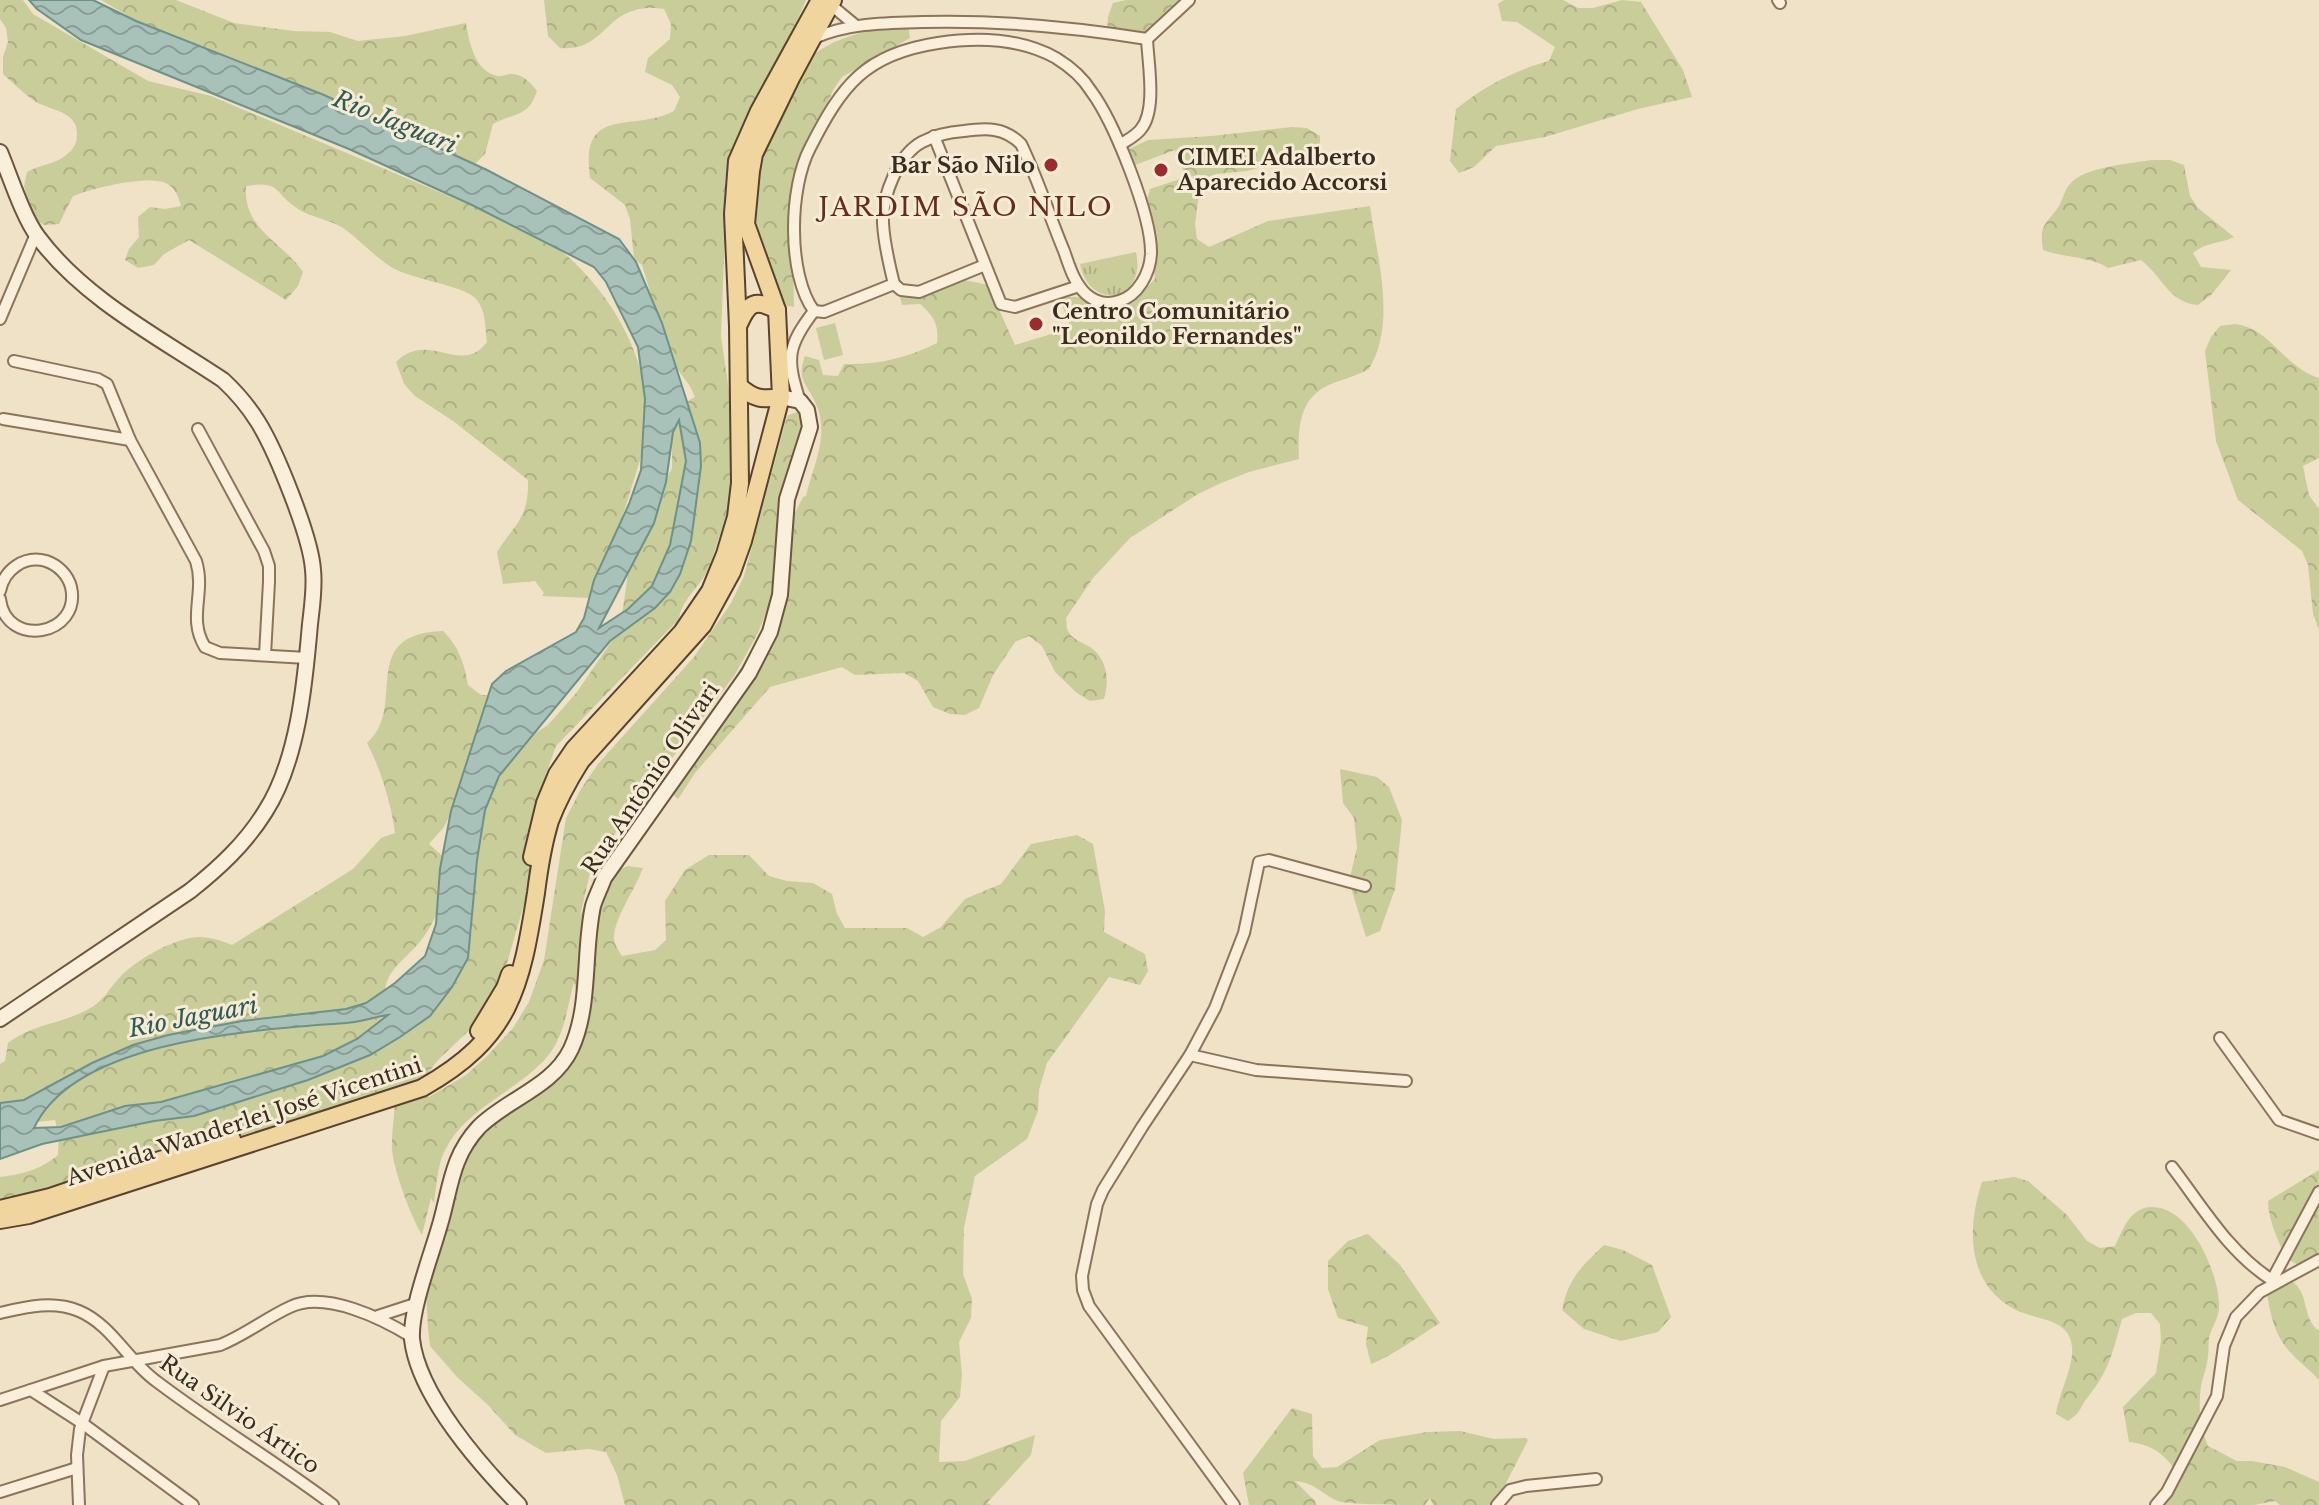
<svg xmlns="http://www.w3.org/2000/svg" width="2319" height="1505" font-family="'Libre Baskerville',serif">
<defs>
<pattern id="forest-crowns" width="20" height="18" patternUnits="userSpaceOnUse" patternTransform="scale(2)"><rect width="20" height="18" fill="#c9cd9a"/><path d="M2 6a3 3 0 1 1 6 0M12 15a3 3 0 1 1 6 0" fill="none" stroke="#aeb084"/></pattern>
<pattern id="park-tufts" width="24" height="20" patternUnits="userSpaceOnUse" patternTransform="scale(2)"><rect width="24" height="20" fill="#c9cd9a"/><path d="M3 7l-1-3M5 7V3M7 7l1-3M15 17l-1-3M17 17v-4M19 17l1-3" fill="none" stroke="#aeb084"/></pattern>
<pattern id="water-waves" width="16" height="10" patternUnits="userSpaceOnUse" patternTransform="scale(2)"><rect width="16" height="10" fill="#a8c2ba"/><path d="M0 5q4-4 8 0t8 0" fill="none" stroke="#8a9e97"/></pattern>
</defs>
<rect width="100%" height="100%" fill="#efe2c7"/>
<g fill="url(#forest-crowns)">
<path d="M0 0H23L33 14 148 81 211 96 537 233C603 275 655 357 647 438L596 601 589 598 542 596 544 593 535 581 503 584 497 552C515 523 529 519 528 480L453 421 415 396 404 384 396 362C429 329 461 377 487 342 485 328 486 311 477 300 465 285 412 280 391 267 374 256 360 240 343 228 329 219 312 218 298 209 274 194 282 180 246 186 243 230 282 241 303 272L298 286 286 300 189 240 164 254 154 265 138 268 125 260 129 249 139 237 138 217 150 207 165 209 181 206C178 195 175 186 163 182 142 176 93 188 73 196L59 224 44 225 32 217 24 186 27 172C40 164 55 165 66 155 74 149 77 143 77 134 78 112 51 110 36 102 24 94 14 84 3 74V57L8 42 6 28 0 19Z"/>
<path d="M101 0H176L234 23 294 31 330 32 358 41 405 36 466 23C469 42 475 72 498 76 502 77 506 74 511 74 523 74 530 82 537 91 528 118 515 112 493 124L485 154 474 165 194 55Z"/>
<path d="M544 0H806L754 123 727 181 721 336 741 474 709 567C701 587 682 598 679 619L556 746 546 774 527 894 503 977 479 1021 438 1060 421 1082 429 1097 466 1075 488 1055 513 1028 529 1002 544 960 566 818 581 789 598 764 694 657 731 603 744 576 787 416C796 411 800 411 808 418L783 492 776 531 771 599 758 633 734 676 608 843 590 873 580 916 594 883 627 866 643 868C636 888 613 920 614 939 614 944 619 951 622 956L655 950 666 940 665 901 685 870 709 855H749L769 876 787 881 813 883 832 894 837 914 845 928H907L923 937 941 927 965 899 1001 884 1031 844 1077 835 1093 844 1105 911 1104 932 1145 954 1148 971 1140 985 1109 977 1047 1063 1039 1090 1038 1111 1027 1139 975 1176 964 1228 963 1274 972 1299 971 1318 959 1342 962 1374 960 1397 941 1421 939 1462 965 1461 1035 1435 1031 1455 987 1503 991 1505H625L617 1475 606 1452 589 1449 546 1453 515 1435 488 1405 457 1377 430 1346 428 1329 426 1291 449 1205 473 1133 551 1070 574 1033 577 999 574 982C567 1007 565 1036 547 1057 515 1094 458 1110 441 1160 437 1173 436 1189 434 1203L431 1198 422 1235C411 1217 394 1171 392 1150 391 1130 396 1113 394 1094L63 1202 0 1208V1177C23 1174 40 1170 58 1155L59 1135 55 1120 0 1126V1064L5 1061 8 1043C36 1022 65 1024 92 1007 104 1000 111 986 121 976 136 960 169 942 190 938 204 935 220 940 232 945L353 869 381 838 395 833C391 803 381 770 367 743 409 707 355 634 443 631 459 647 464 662 468 685L481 695H496L451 813 444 827 429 844 449 862C445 887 442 906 430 927 409 965 374 966 388 1016L468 954 472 929 468 886 485 800 510 761 534 734 548 725 577 692 620 629 631 552 672 468V434L681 405 695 397C690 382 679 374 672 360 659 331 652 296 642 265L634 259 630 219 625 205 590 178C580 104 631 133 674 111L680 97 672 85 645 72 648 58 670 39 671 24 664 9C604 0 610 52 560 48L548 36Z"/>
<path d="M1126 0H1184C1152 31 1153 37 1107 32L1108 17 1113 3Z"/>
<path d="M1504 0H1563L1578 8H1593L1622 0 1641 2 1683 70 1692 97 1638 109 1545 137 1496 146 1474 167 1459 173 1450 161 1456 109C1483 87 1515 70 1549 61L1555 47 1517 22 1502 21 1498 4Z"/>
<path d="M908 24 910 38 842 77 833 90 804 164 793 260 794 307 778 304 749 220 758 155 806 61C832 36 873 29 908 24Z"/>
<path d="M1292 127 1307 128 1320 136V151L1247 171 1216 174 1201 180 1195 224 1197 239 1209 247 1268 221 1370 206C1377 258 1397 322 1369 369 1355 377 1341 379 1327 386 1298 400 1298 431 1299 459L1249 472 1219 484 1198 494 1130 538 1093 578 1066 618C1067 622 1066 627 1068 631 1073 641 1086 643 1094 650 1108 663 1109 682 1104 699L1090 701 1077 693 1055 672 1042 646 1029 636 1015 642 993 675 979 708 965 715 950 714 933 707 918 681 904 673 855 675 842 667 770 687 695 773 678 799 667 789 734 687 739 671 771 617 790 523 803 497 806 496C813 466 828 439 818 409 810 385 795 383 805 356L819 360 823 375 838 376 844 364C878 365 907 358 937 343 939 325 934 316 920 304L902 305 898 290 916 296 959 279 988 285 1015 345 1071 328 1059 297H1082L1109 312 1124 310 1155 279 1146 203 1150 189 1186 177 1175 150 1135 165 1129 149 1148 140 1212 136Z"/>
<path d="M2153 160H2170L2184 165 2190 196 2198 208 2234 237C2219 244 2206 242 2193 253L2201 267 2231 270 2212 294 2198 305C2168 302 2163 277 2141 260L2108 268C2090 256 2064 258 2043 250 2039 224 2046 225 2059 206 2063 199 2065 189 2070 184 2083 167 2132 163 2153 160Z"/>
<path d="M2235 324C2271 328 2282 366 2319 378V458L2303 466 2309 495 2319 509V630L2313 614 2308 565 2302 551 2238 500 2216 441 2205 351 2211 337 2220 326Z"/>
<path d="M1340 769 1377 777 1389 787 1402 820 1395 889 1380 931 1366 937 1349 881 1357 848 1354 818 1343 803Z"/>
<path d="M2319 1170V1266C2306 1271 2296 1264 2285 1257 2278 1239 2268 1220 2268 1201Z"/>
<path d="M2014 1177 2028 1181 2067 1215 2087 1241 2100 1248 2115 1246C2123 1230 2129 1209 2150 1207 2190 1204 2221 1276 2219 1309 2218 1319 2211 1329 2209 1338 2208 1344 2209 1350 2208 1356 2207 1367 2203 1376 2201 1386 2198 1407 2200 1427 2208 1446L2237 1461H2252L2285 1467 2319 1482V1505H2280L2275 1501 2254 1505H2164L2180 1483C2174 1460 2154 1444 2129 1442L2123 1407 2156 1373 2161 1341 2160 1324 2151 1313H2136L2122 1319C2113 1351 2110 1369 2088 1397 2079 1408 2082 1412 2068 1421L2056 1414C2059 1393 2074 1366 2072 1347 2070 1317 2033 1320 2014 1309 1966 1283 1967 1227 1982 1182Z"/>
<path d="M1368 1234 1400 1265 1440 1323C1417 1337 1396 1354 1371 1364L1366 1344 1368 1327 1338 1318 1328 1289V1261L1348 1241Z"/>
<path d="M1604 1245 1623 1250 1652 1265 1671 1317 1658 1332 1621 1341 1584 1329 1562 1310C1568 1279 1581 1267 1604 1245Z"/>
<path d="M2276 1274C2316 1285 2297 1314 2319 1331V1380C2310 1370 2299 1362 2290 1352 2273 1334 2269 1308 2266 1285Z"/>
<path d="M1292 1408 1312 1414 1313 1456 1322 1468 1337 1467 1380 1440 1427 1432 1460 1431 1494 1439 1526 1438 1528 1440 1504 1487 1491 1505H1433L1430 1498 1425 1505C1398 1505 1366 1505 1341 1502 1322 1496 1318 1483 1295 1481L1315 1501 1316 1505H1249L1243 1473Z"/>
</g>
<path fill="url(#park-tufts)" d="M1136 252C1147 301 1090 313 1080 264Z"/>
<path fill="#c9cd9a" d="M835 323 843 355 824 360 816 328Z"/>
<path fill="url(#water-waves)" stroke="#6e9188" stroke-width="2" fill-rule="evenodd" d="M29 0H93L136 21 324 95 487 170 619 239 636 262 662 323 700 443 701 466 691 541 680 574 670 592 655 608 610 641 499 776 485 810 477 860 468 958 452 987 430 1016 400 1037 370 1055 308 1080 194 1116 154 1121 42 1144 0 1159V1103L24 1100 92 1063 133 1045 168 1035 242 1021 346 1009 366 1003 395 983 425 956 436 924 440 869 451 811 492 684 506 671 576 632 584 618 594 580 629 504 641 470 645 399 638 347 606 282 594 267 472 205 349 149 81 40 37 9ZM679 420 686 461 670 545 652 586 628 609 599 628 654 523 666 482 673 432ZM388 1015 357 1039 323 1056 161 1102 125 1106 61 1127 34 1128C76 1038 259 1030 346 1023 360 1022 374 1017 388 1015Z"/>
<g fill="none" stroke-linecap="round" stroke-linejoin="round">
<g stroke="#8b735c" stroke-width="14">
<g id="street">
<path d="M1778 0 1780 3"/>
<path d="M831 5 855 25"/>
<path d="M814 38C849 23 884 23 922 22 997 20 1072 27 1147 39L1189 0"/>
<path d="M934 136 1001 304 1015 307 1079 286"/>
<path d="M1120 145C1127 140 1136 136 1141 129 1157 110 1148 63 1147 39"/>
<path d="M894 284 901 290 919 292 985 265"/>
<path d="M814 311C787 274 789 188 810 148 842 85 865 54 938 43 978 37 1020 38 1056 58 1069 66 1083 78 1091 91 1114 122 1152 216 1151 254 1150 273 1138 296 1119 301 1107 305 1095 302 1086 294 1074 283 1069 265 1064 251 1049 215 1038 179 1021 144 1004 127 986 128 964 131 950 132 935 135 922 142 898 155 882 196 883 223 884 243 889 264 894 284"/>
<path d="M814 311 824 312 894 284"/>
<path d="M0 319 36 234"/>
<path d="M14 361 98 379 107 384 130 440 196 561C206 593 187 618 205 647L220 653 307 658"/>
<path d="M800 401C786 359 787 346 814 311"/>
<path d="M3 419 130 440"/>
<path d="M198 429 264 551 269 566V582L265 655"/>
<path d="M0 591C4 570 24 555 46 561 58 565 68 575 71 587 82 636 6 649 0 599"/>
<path d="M2220 1038 2279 1120 2319 1134"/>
<path d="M1190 1055 1256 1070 1406 1081"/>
<path d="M2172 1167C2202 1206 2229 1253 2272 1280L2271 1285"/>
<path d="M2272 1280 2319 1192"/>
<path d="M0 1313C26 1307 53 1300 79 1311 112 1325 128 1361 156 1381 214 1425 276 1462 333 1505"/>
<path d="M378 1316 418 1303"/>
<path d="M31 1390 82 1423 193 1505"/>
<path d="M0 1400 104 1366 220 1345C245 1335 266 1318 290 1307 325 1290 383 1319 412 1337"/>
<path d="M0 1492 77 1468"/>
<path d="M79 1505 77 1455 80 1429 104 1366"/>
<path d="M1234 1505 1089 1306 1083 1290 1082 1276 1097 1204 1103 1190 1142 1127 1190 1055 1215 1008 1244 933 1259 862 1269 860 1365 886"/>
<path d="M1497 1505 1510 1490 1526 1486 1596 1479"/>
<path d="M2156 1505 2167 1492 2217 1396 2224 1346 2236 1317 2260 1292 2319 1260"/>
</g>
</g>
<g stroke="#6d553f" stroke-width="18">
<g id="secondary">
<path d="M0 152C10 176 23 217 38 237 84 299 160 338 223 380 237 393 248 406 258 422 276 451 311 537 313 570 315 588 312 606 310 624 305 683 298 761 265 812 245 844 219 868 190 891L0 1019"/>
<path d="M519 1505C481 1466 418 1395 412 1339 410 1309 433 1251 441 1221 451 1185 452 1156 479 1127 507 1099 553 1087 571 1049 591 1006 583 952 593 906 596 896 601 887 604 878L749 673 770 632 780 595 787 499 810 427 807 410 800 401 781 397"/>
</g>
</g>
<g stroke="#594230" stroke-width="20">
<g id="primary">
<path d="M739 324C749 302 755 299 777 310"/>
<path d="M739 386C754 399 762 400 781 397"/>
<path d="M532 857 545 803 557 774 574 749 682 632 710 591 725 554 736 517 740 483 738 326 733 214 737 161 759 111 820 0"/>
<path d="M479 1031 505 988 510 974"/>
<path d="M0 1209 50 1197 153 1162 232 1139"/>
<path d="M0 1220 29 1215 422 1088C511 1038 521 988 536 893 539 869 543 844 550 821 558 800 569 780 581 761L703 625 732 572 743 541 781 397 777 310 746 224 751 171 754 154 791 78 833 0"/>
</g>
</g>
<use href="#street" stroke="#f9efda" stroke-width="10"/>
<use href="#secondary" stroke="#f9efda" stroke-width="14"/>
<use href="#primary" stroke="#f1d59f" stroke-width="16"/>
</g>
<g fill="#9a2c2f" stroke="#f6ecd6" stroke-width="3">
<circle cx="1051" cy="165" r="8"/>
<circle cx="1161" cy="170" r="8"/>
<circle cx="1036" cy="324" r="8"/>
</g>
<g text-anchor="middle" stroke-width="6" stroke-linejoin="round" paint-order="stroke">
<g font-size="22" font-weight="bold" fill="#3b2c20" stroke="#f6ecd6" text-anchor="start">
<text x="1177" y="165">CIMEI Adalberto<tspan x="1177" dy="25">Aparecido Accorsi</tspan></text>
<text x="1035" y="173" text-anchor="end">Bar São Nilo</text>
<text x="1052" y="319">Centro Comunitário<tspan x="1052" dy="25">"Leonildo Fernandes"</tspan></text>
</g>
<g font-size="22" fill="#3b2c20" stroke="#f6ecd6">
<text transform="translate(650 778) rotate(-56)" y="8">Rua Antônio Olivari</text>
<text transform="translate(244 1121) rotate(-18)" y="8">Avenida Wanderlei José Vicentini</text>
<text transform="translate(240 1414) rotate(35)" y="8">Rua Silvio Ártico</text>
</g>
<g font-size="24" font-style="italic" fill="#2f5a56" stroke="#f6ecd6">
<text transform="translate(395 122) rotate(22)" y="8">Rio Jaguari</text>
<text transform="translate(193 1017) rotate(-11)" y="8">Rio Jaguari</text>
</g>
<g font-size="26" letter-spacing="2" fill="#682c1f" stroke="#f6ecd6">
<text x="966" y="216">JARDIM SÃO NILO</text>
</g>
</g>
</svg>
